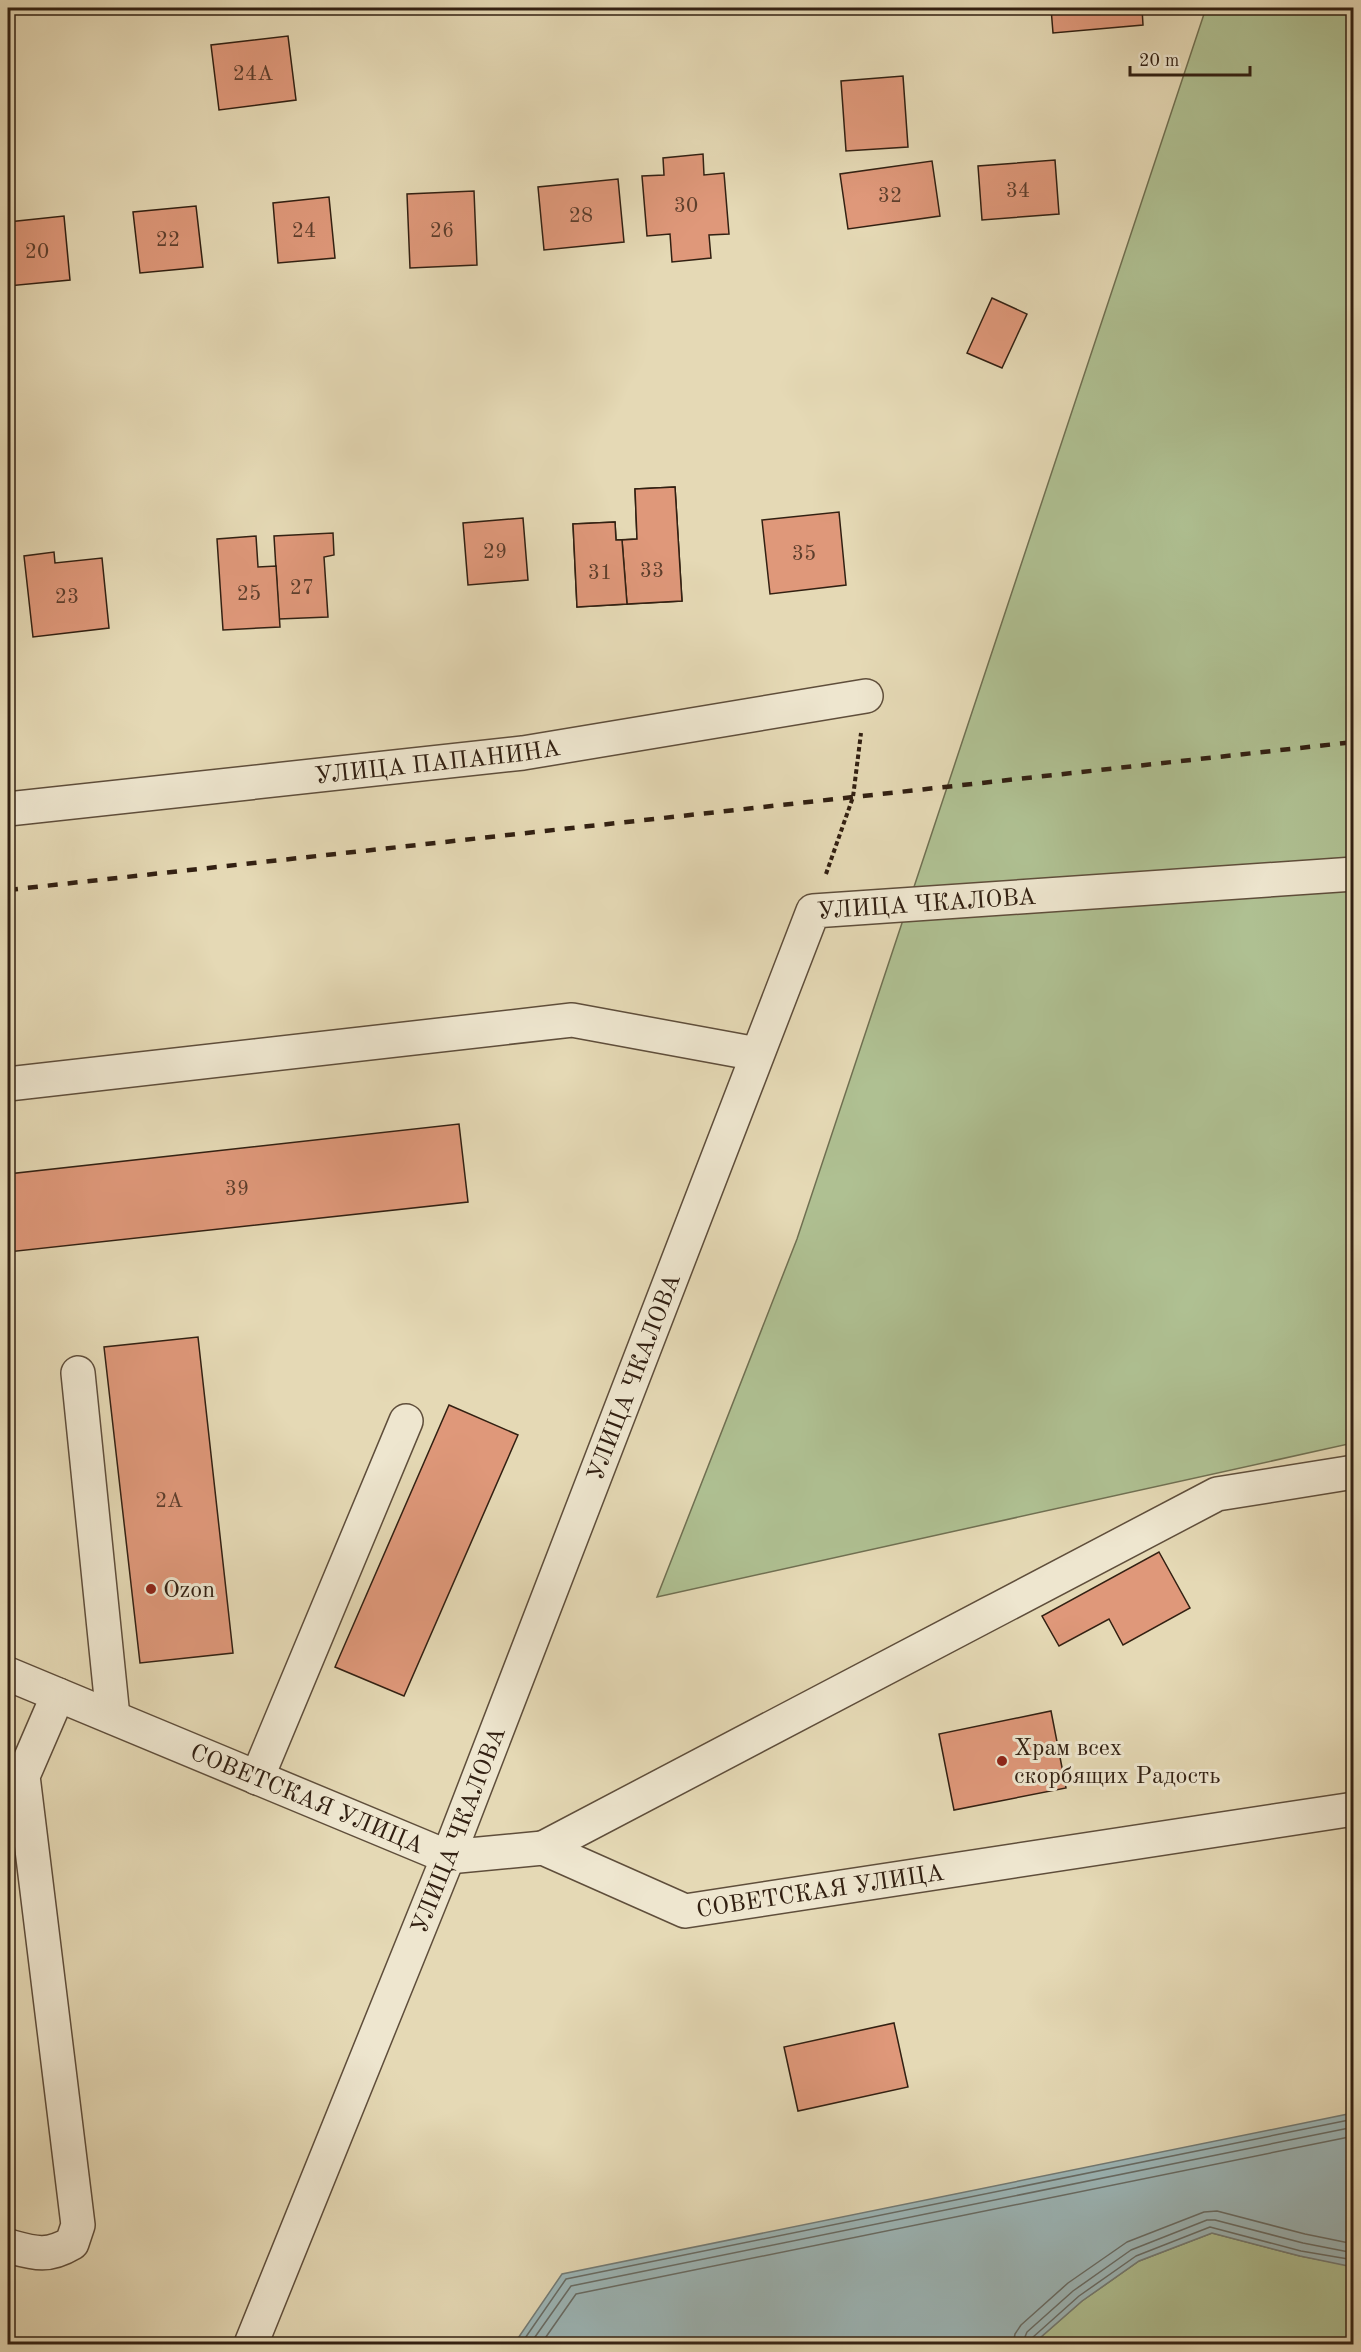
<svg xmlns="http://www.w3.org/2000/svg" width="1361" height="2352" font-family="'Old Standard TT',serif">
<rect width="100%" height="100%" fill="#e5d9b5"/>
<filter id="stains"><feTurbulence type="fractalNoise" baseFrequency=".00333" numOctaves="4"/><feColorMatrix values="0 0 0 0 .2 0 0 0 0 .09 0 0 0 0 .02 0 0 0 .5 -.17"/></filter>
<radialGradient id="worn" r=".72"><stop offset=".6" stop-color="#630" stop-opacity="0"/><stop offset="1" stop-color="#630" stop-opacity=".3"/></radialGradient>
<g fill="#afc092" stroke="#707052" stroke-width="1.5">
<path d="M1206 8H1353V1443L657 1597 797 1239Z"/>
<path d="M1212 2233 1300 2256 1353 2266V2344H1033L1082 2301 1139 2261Z"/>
</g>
<path fill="#9cb7b9" stroke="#727b76" stroke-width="1.5" d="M1353 2113V2267L1300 2256 1212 2233 1139 2261 1082 2301 1033 2344H514L562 2274Z"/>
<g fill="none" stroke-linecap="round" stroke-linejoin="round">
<g stroke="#676c66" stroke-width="1.5">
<path d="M521 2344 566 2279 1354 2119"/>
<path d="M530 2344 571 2286 1354 2127"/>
<path d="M541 2344 576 2294 1354 2136"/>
<path d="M1013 2344 1015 2334 1021 2325 1068 2283 1127 2242 1204 2212 1217 2211 1305 2234 1354 2244"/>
<path d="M1022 2344 1027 2332 1073 2291 1131 2250 1207 2220H1215L1303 2243 1354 2253"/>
<path d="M1030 2344 1032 2338 1079 2296 1136 2256 1210 2227 1301 2251 1354 2260"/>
</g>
</g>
<g fill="#df987a" stroke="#322012" stroke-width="1.5">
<path d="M1051 8H1142L1143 25 1053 33Z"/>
<path d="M288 36 296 100 219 110 211 45Z"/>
<path d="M903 76 908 147 846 151 841 81Z"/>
<path d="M703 154 704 175 724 173 729 234 709 235 711 258 672 262 670 234 647 236 642 176 664 175 663 158Z"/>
<path d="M1055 160 1059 214 982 220 978 166Z"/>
<path d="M932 161 940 216 848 229 840 174Z"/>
<path d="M618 179 624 242 544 250 538 187Z"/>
<path d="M474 191 477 265 410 268 407 194Z"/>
<path d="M329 197 335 258 278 263 273 203Z"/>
<path d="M196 206 203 267 140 273 133 212Z"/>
<path d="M64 216 70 280 8 286V222Z"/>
<path d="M992 298 1027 314 1002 368 967 353Z"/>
<path d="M675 487 682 601 577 607 573 524 615 522 616 540 637 539 635 489Z"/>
<path d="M675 487 682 601 627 604 622 540 637 539 635 489Z"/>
<path d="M839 512 846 585 770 594 762 520Z"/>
<path d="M523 518 528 580 468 585 463 523Z"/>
<path d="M615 522 616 540H622L627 604 577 607 573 524Z"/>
<path d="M333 533 334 555 324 557 328 617 279 619 274 536Z"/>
<path d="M256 536 258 567 276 566 280 627 223 630 217 539Z"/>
<path d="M54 552 55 563 102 558 109 628 33 637 24 556Z"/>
<path d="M459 1124 468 1202 8 1252V1174Z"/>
<path d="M198 1337 233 1653 140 1663 104 1347Z"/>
<path d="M449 1405 518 1435 404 1696 335 1667Z"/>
<path d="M1159 1552 1190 1608 1123 1645 1109 1619 1059 1646 1042 1616Z"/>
<path d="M1051 1711 1066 1788 954 1810 939 1734Z"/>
<path d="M894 2023 908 2087 798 2111 784 2047Z"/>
</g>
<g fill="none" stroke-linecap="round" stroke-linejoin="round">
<g stroke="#5f4e3b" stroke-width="36">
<g id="minor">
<path id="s1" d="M8 809 523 753 866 696"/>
<path d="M8 1084 572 1020 757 1054"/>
<path d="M78 1373 113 1717"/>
<path id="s2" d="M8 1674 448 1857 543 1848 685 1911 1354 1809"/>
<path d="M257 1778 406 1421"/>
<path d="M543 1848 1217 1494 1354 1472"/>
<path d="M8 2246C34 2253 47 2258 72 2243L78 2225 23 1776 58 1695"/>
<path id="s3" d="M251 2344 448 1857 813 911 1354 874"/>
</g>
</g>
<path stroke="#322012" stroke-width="4" stroke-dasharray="4.5 3" stroke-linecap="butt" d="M826 874 853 797 861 733"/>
<use href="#minor" stroke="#eee6cf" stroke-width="33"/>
<path stroke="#322012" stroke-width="4.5" stroke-dasharray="10 10" stroke-linecap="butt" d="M8 890 1354 742"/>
</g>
<g fill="#8f2418" stroke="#eee6cf" stroke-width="2">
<circle cx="151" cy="1589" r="6"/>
<circle cx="1002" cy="1761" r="6"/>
</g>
<g text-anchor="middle" stroke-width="6" stroke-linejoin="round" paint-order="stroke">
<g font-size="21" fill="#5d3e2c">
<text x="253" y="80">24А</text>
<text x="1018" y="197">34</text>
<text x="890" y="202">32</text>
<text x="686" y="212">30</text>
<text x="581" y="222">28</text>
<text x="304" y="237">24</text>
<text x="442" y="237">26</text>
<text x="168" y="246">22</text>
<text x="37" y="258">20</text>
<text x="495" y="558">29</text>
<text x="804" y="560">35</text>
<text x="652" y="577">33</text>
<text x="600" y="579">31</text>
<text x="302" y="594">27</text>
<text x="249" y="600">25</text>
<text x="67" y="603">23</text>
<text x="237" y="1195">39</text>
<text x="169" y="1507">2А</text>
</g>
<g font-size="24" fill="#322012" stroke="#eee6cf">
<text dy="8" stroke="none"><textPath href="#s1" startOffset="432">УЛИЦА ПАПАНИНА</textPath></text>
<text dy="8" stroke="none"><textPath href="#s3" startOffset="1653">УЛИЦА ЧКАЛОВА</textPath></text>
<text dy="8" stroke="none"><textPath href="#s3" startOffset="1040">УЛИЦА ЧКАЛОВА</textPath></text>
<text dy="8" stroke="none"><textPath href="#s2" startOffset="324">СОВЕТСКАЯ УЛИЦА</textPath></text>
<text dy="8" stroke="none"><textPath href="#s3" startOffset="554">УЛИЦА ЧКАЛОВА</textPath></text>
<text dy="8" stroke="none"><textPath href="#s2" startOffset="864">СОВЕТСКАЯ УЛИЦА</textPath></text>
</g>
<g font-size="24" fill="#322012" stroke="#eee6cf" text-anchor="start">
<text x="163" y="1597">Ozon</text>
<text x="1014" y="1755">Храм всех<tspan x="1014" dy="28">скорбящих Радость</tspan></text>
</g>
</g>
<rect width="1361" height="2352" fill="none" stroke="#e5d9b5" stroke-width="30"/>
<rect x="9" y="9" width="1343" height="2334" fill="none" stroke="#322012" stroke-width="3"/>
<rect x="15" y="15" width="1331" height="2322" fill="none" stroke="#322012" stroke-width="1.5"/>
<path d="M1130 66v9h120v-9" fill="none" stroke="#322012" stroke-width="3"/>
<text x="1139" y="66" font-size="18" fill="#322012" stroke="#eee6cf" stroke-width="4.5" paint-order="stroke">20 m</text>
<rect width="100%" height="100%" filter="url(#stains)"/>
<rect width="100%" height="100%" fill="url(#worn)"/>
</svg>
